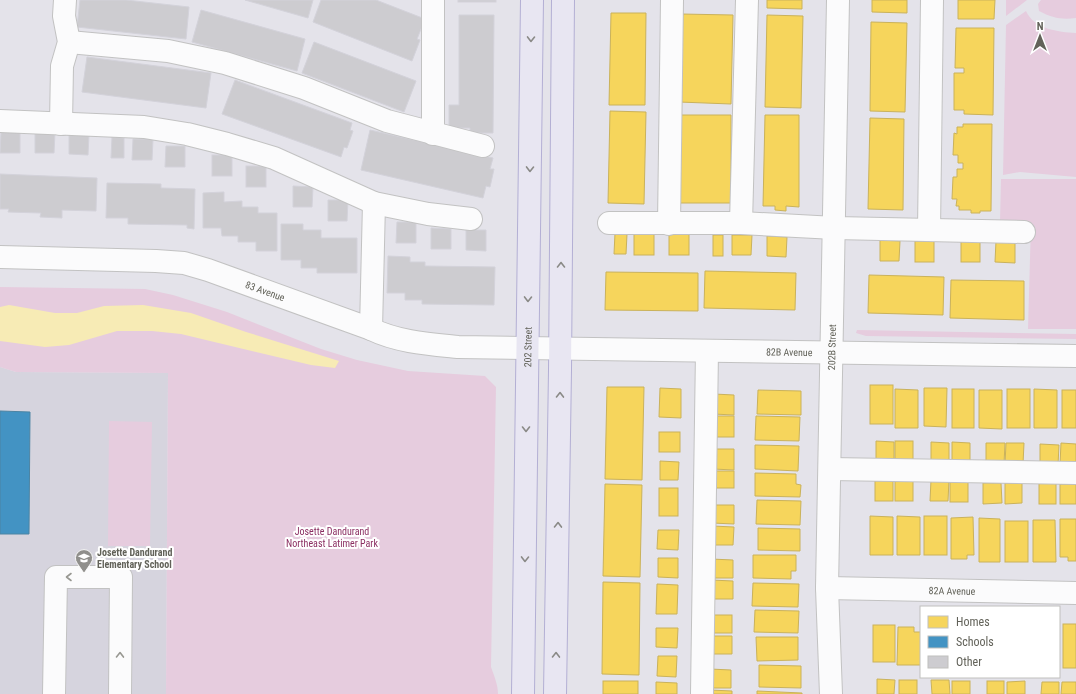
<svg xmlns="http://www.w3.org/2000/svg" width="1076" height="694" font-family="'Roboto Condensed',sans-serif">
<rect width="100%" height="100%" fill="#e4e3ea"/>
<path fill="#d6d4de" d="M0 367 16 372 168 373 166 694H0Z"/>
<g fill="#e6ccde">
<path d="M1006 0H1027L1006 16Z"/>
<path d="M1041 0H1076V18C1062 20 1052 18 1039 11L1038 4Z"/>
<path d="M1026 11C1034 29 1058 32 1076 33V177L1020 172 1003 175 1006 25Z"/>
<path d="M1001 179H1076V329H1028L1031 223 1000 222Z"/>
<path d="M0 287 145 289 173 295 227 312 321 349 357 360 408 371 485 376 496 387 491 667C494 676 498 684 498 694H166L168 373 16 372 0 367Z"/>
<path d="M857 330 1076 334V339L866 336 856 333Z"/>
<path d="M109 421 152 422 150 546H108Z"/>
</g>
<path fill="#f7ebb5" d="M9 305 55 313H77L104 306 143 305 191 313 246 332 339 361 335 368 311 365 181 334 152 331H117L69 345 45 347 0 341V307Z"/>
<g fill="#f6d55c" stroke="#cab25b">
<path d="M767 0H802V9L767 8Z"/>
<path d="M872 0H907V13L872 12Z"/>
<path d="M958 0H995L994 19H958Z"/>
<path d="M611 13H646L645 105H609Z"/>
<path d="M681 14 733 15 731 104 679 102Z"/>
<path d="M767 15 803 16 801 108 765 107Z"/>
<path d="M871 22 907 23 905 112 870 111Z"/>
<path d="M956 28H994L993 115 964 114V110H954V73H964V68H955Z"/>
<path d="M610 111 646 112 644 204 608 203Z"/>
<path d="M679 115H731V203H678Z"/>
<path d="M765 115H799V207L786 206V211L775 210V206H763Z"/>
<path d="M870 118 904 119 903 210 868 209Z"/>
<path d="M963 124H992L991 211H980V213H971V210H959V206H956L957 199H952L953 177H957V169H963V163H958V155H953L954 133 957 134V127H963Z"/>
<path d="M615 233 627 234 626 254H614Z"/>
<rect x="634" y="234" width="20" height="21"/>
<rect x="669" y="234" width="20" height="21"/>
<rect x="713" y="235" width="10" height="21"/>
<path d="M732 235H752L751 255H732Z"/>
<path d="M767 236 787 237 786 257 767 256Z"/>
<path d="M880 240 900 241 899 261H880Z"/>
<rect x="915" y="241" width="19" height="21"/>
<rect x="961" y="241" width="19" height="21"/>
<path d="M996 241 1015 242V263L995 262Z"/>
<path d="M705 271 796 273 795 310 704 308Z"/>
<path d="M606 272 698 273V311L605 310Z"/>
<path d="M869 275 944 277 943 315 868 313Z"/>
<path d="M951 280 1024 281V320L950 318Z"/>
<rect x="870" y="385" width="23" height="39"/>
<path d="M607 387H644L642 480 605 479Z"/>
<path d="M660 388 681 389V418L659 417Z"/>
<path d="M924 388H947L946 427 924 426Z"/>
<path d="M895 389 918 390V428H895Z"/>
<rect x="952" y="389" width="22" height="39"/>
<rect x="1007" y="389" width="23" height="39"/>
<path d="M1034 389 1057 390V428H1034Z"/>
<path d="M758 390 801 391V415L757 414Z"/>
<path d="M979 390H1002V429L979 428Z"/>
<rect x="1062" y="390" width="14" height="38"/>
<path d="M714 394 734 395V415L713 414Z"/>
<rect x="713" y="416" width="21" height="21"/>
<path d="M756 416 800 417 799 441 755 440Z"/>
<rect x="659" y="432" width="21" height="20"/>
<path d="M876 441 894 442V462H876Z"/>
<rect x="895" y="441" width="18" height="21"/>
<path d="M931 442 949 443V463H931Z"/>
<path d="M952 442 970 443V463H952Z"/>
<path d="M986 443H1005L1004 464H986Z"/>
<path d="M1006 443H1024L1023 464H1005Z"/>
<path d="M1061 443 1076 444V464H1060Z"/>
<path d="M1040 444 1059 445 1058 465H1040Z"/>
<path d="M755 445 799 446 798 471 755 469Z"/>
<path d="M714 449H734V470L713 469Z"/>
<path d="M660 461 679 462 678 480H660Z"/>
<rect x="713" y="471" width="21" height="17"/>
<path d="M755 473 796 474V484L801 485 800 497 755 496Z"/>
<rect x="875" y="480" width="18" height="21"/>
<rect x="895" y="480" width="18" height="21"/>
<path d="M931 480H949L948 501H930Z"/>
<rect x="950" y="481" width="18" height="21"/>
<path d="M983 483H1001L1002 503 983 504Z"/>
<path d="M1005 483H1022V503L1005 504Z"/>
<rect x="1039" y="483" width="17" height="21"/>
<path d="M605 484 642 485 640 577 603 576Z"/>
<rect x="1060" y="484" width="16" height="20"/>
<rect x="659" y="488" width="19" height="28"/>
<path d="M757 500 801 501 800 525 756 524Z"/>
<path d="M712 505H734V524L712 523Z"/>
<path d="M870 516 893 517V555H870Z"/>
<path d="M897 516 920 517V555H897Z"/>
<rect x="924" y="516" width="23" height="39"/>
<path d="M973 517 974 555H967V559H951V518Z"/>
<path d="M979 518 1000 519V562H979Z"/>
<path d="M1060 519H1076V561H1068V557H1060Z"/>
<path d="M1033 520H1055L1056 562H1033Z"/>
<rect x="1005" y="521" width="23" height="41"/>
<path d="M712 526 734 527 733 545H712Z"/>
<path d="M758 528 800 529V551L758 550Z"/>
<path d="M658 530H679L678 550 657 549Z"/>
<path d="M753 555H796V571H791V579L753 578Z"/>
<path d="M658 558H678V578L658 577Z"/>
<path d="M711 559 733 560V578H711Z"/>
<path d="M711 580 733 581V599H711Z"/>
<path d="M603 582 640 583 639 675 602 674Z"/>
<path d="M753 583 799 584 798 607 752 606Z"/>
<path d="M657 584 678 585 677 614H656Z"/>
<path d="M755 610 799 611 798 633 754 632Z"/>
<rect x="710" y="615" width="22" height="18"/>
<rect x="1063" y="624" width="13" height="44"/>
<rect x="873" y="625" width="22" height="37"/>
<path d="M898 627H914V632H921V665H897Z"/>
<path d="M656 628H678L677 648 656 647Z"/>
<path d="M711 636H732V654H710Z"/>
<path d="M756 637H798V660L757 661Z"/>
<path d="M658 656H677L676 677 657 676Z"/>
<path d="M759 665 801 666V688L759 687Z"/>
<path d="M710 669 731 670V688H710Z"/>
<path d="M877 679 895 680 894 694H877Z"/>
<rect x="899" y="680" width="18" height="14"/>
<path d="M931 680H949L950 694H932Z"/>
<rect x="603" y="681" width="35" height="13"/>
<rect x="952" y="681" width="18" height="13"/>
<rect x="987" y="681" width="17" height="13"/>
<path d="M1025 681V694H1007V682Z"/>
<path d="M656 682 677 683V694H656Z"/>
<path d="M1042 682H1059V694H1041Z"/>
<path d="M1062 682H1076V694H1061Z"/>
<path d="M710 690 732 691V694H710Z"/>
<path d="M757 691 802 693V694H757Z"/>
</g>
<path fill="#4393c3" stroke="#4c84a3" d="M0 411 30 412 29 534H0Z"/>
<g fill="#cdccd0" stroke="#d3d2da">
<path d="M80 0H126L189 7 186 39 77 27Z"/>
<path d="M245 0H313L308 18Z"/>
<path d="M321 0H376L425 19 417 39 420 40 412 61 313 22Z"/>
<rect x="458" y="0" width="38" height="2"/>
<path d="M201 10 305 39 297 71 192 42Z"/>
<path d="M459 15H494L493 133H470V128H449V105H459Z"/>
<path d="M314 42 416 81 404 112 302 73Z"/>
<path d="M87 57 211 73 206 108 82 92Z"/>
<path d="M235 80 352 123 350 130 353 131 347 148 344 147 341 157 222 114Z"/>
<path d="M370 130 493 158 490 169H494L490 187 486 186 483 198 361 170Z"/>
<path d="M1 132H20V153H0Z"/>
<path d="M35 132H55L54 153H35Z"/>
<path d="M69 133 89 134 88 155 69 154Z"/>
<path d="M112 137 124 138V158H111Z"/>
<path d="M133 139H153L152 160H132Z"/>
<path d="M166 146H185V167H165Z"/>
<rect x="212" y="155" width="20" height="21"/>
<rect x="246" y="166" width="20" height="21"/>
<path d="M0 174 97 178 96 211 62 210V218L40 217 41 213 8 212 9 209H0Z"/>
<path d="M107 183 161 184V188L195 189 194 229 187 228V225L128 224V218H106Z"/>
<path d="M293 186 313 187 312 207H293Z"/>
<path d="M224 192V202L242 201V207H258V213H277V251H256V242H238V236H222L221 228H203V193Z"/>
<path d="M328 200H348L347 221H328Z"/>
<path d="M397 222H416V243H396Z"/>
<path d="M281 224H303V230H321V238H357V273H317V268H301V260H281Z"/>
<path d="M431 228 451 229V249H431Z"/>
<path d="M466 230H486V251L466 250Z"/>
<path d="M388 256 410 257V262H425V266L495 267 494 305 422 304V300H405V293H387Z"/>
</g>
<g fill="none" stroke-linecap="round" stroke-linejoin="round">
<g stroke="#c2c2c2" stroke-width="24">
<g id="minor">
<path d="M69 42 168 51 225 63 304 88 387 121 483 146"/>
<path d="M0 121 144 127 187 134 227 144 274 158 374 203 428 214 471 219"/>
<path d="M61 124 62 66 69 42 64 16 65 0"/>
<path d="M433 134V0"/>
<path d="M609 223H741L835 228 1024 232"/>
<path d="M741 223 747 0"/>
<path d="M669 224 672 0"/>
<path d="M929 230 932 0"/>
<path id="s1" d="M0 257 156 261 184 263 208 270 371 329C398 342 428 344 458 347L1076 356"/>
<path d="M371 329 374 203"/>
<path d="M830 469 1076 473"/>
<path id="s2" d="M827 588 1076 593"/>
<path d="M54 694 56 577H121L120 694"/>
<path d="M702 694 707 351"/>
<path id="s3" d="M831 694 827 588 838 0"/>
</g>
</g>
<g stroke="#b3afd4" stroke-width="24">
<g id="major">
<path id="s4" d="M523 694 532 0"/>
<path d="M555 694 560 370 563 0"/>
</g>
</g>
<use href="#minor" stroke="#fbfbfc" stroke-width="22"/>
<use href="#major" stroke="#e8e6f2" stroke-width="22"/>
</g>
<defs><path id="oneway-chevron" d="M-2-3.5L2.5 0L-2 3.5" fill="none" stroke-width="1.6" stroke-linecap="round" stroke-linejoin="round"/></defs>
<g stroke="#8a8a87">
<use href="#oneway-chevron" transform="translate(531 39) rotate(91)"/>
<use href="#oneway-chevron" transform="translate(530 169) rotate(91)"/>
<use href="#oneway-chevron" transform="translate(561 265) rotate(-90)"/>
<use href="#oneway-chevron" transform="translate(528 299) rotate(91)"/>
<use href="#oneway-chevron" transform="translate(560 395) rotate(-89)"/>
<use href="#oneway-chevron" transform="translate(526 429) rotate(90)"/>
<use href="#oneway-chevron" transform="translate(558 525) rotate(-89)"/>
<use href="#oneway-chevron" transform="translate(525 559) rotate(91)"/>
<use href="#oneway-chevron" transform="translate(556 655) rotate(-89)"/>
</g>
<g stroke="#989892">
<use href="#oneway-chevron" transform="translate(69 577) rotate(-180)"/>
<use href="#oneway-chevron" transform="translate(120 655) rotate(-89)"/>
</g>
<defs>
<g id="school-pin" transform="scale(0.9)"><path d="M0 17L-7.5 6A9.5 9.5 0 1 1 7.5 6Z" fill="#908f8c" stroke="#fff"/><path d="M0-5L7-2L0 1L-7-2ZM-4 1L0 2.5L4 1V4Q0 6-4 4Z" fill="#fff"/></g>
</defs>
<g fill-rule="evenodd">
<use href="#school-pin" x="84" y="558"/>
</g>
<g text-anchor="middle" stroke-width="4" stroke-linejoin="round" paint-order="stroke">
<g font-size="10" fill="#626259" stroke="#fff">
<text dy="4" stroke="none"><textPath href="#s1" startOffset="270">83 Avenue</textPath></text>
<text dy="4" stroke="none"><textPath href="#s4" startOffset="347">202 Street</textPath></text>
<text dy="4" stroke="none"><textPath href="#s3" startOffset="347">202B Street</textPath></text>
<text dy="4" stroke="none"><textPath href="#s1" startOffset="803">82B Avenue</textPath></text>
<text dy="4" stroke="none"><textPath href="#s2" startOffset="125">82A Avenue</textPath></text>
</g>
<g font-size="10" fill="#8b2f62" stroke="#fff">
<text x="332" y="535">Josette Dandurand<tspan x="332" dy="12">Northeast Latimer Park</tspan></text>
</g>
<g font-size="10" font-weight="bold" fill="#626259" stroke="#fff" text-anchor="start">
<text x="97" y="556">Josette Dandurand<tspan x="97" dy="12">Elementary School</tspan></text>
</g>
</g>
<rect x="920" y="606" width="140" height="72" fill="#ffffff" stroke="#c0c0bd"/>
<rect x="928" y="616" width="20" height="12" fill="#f6d55c" stroke="#c0c0bd"/>
<text x="956" y="626" font-size="12" fill="#626259">Homes</text>
<rect x="928" y="636" width="20" height="12" fill="#4393c3" stroke="#c0c0bd"/>
<text x="956" y="646" font-size="12" fill="#626259">Schools</text>
<rect x="928" y="656" width="20" height="12" fill="#cdccd0" stroke="#c0c0bd"/>
<text x="956" y="666" font-size="12" fill="#626259">Other</text>
<g transform="translate(1040 36)" stroke="#ffffff" stroke-width="3" paint-order="stroke">
<path d="M0-3L7 15L0 10L-7 15Z" fill="#626259"/>
<text y="-6" font-size="11" font-weight="bold" text-anchor="middle" fill="#626259">N</text>
</g>
</svg>
